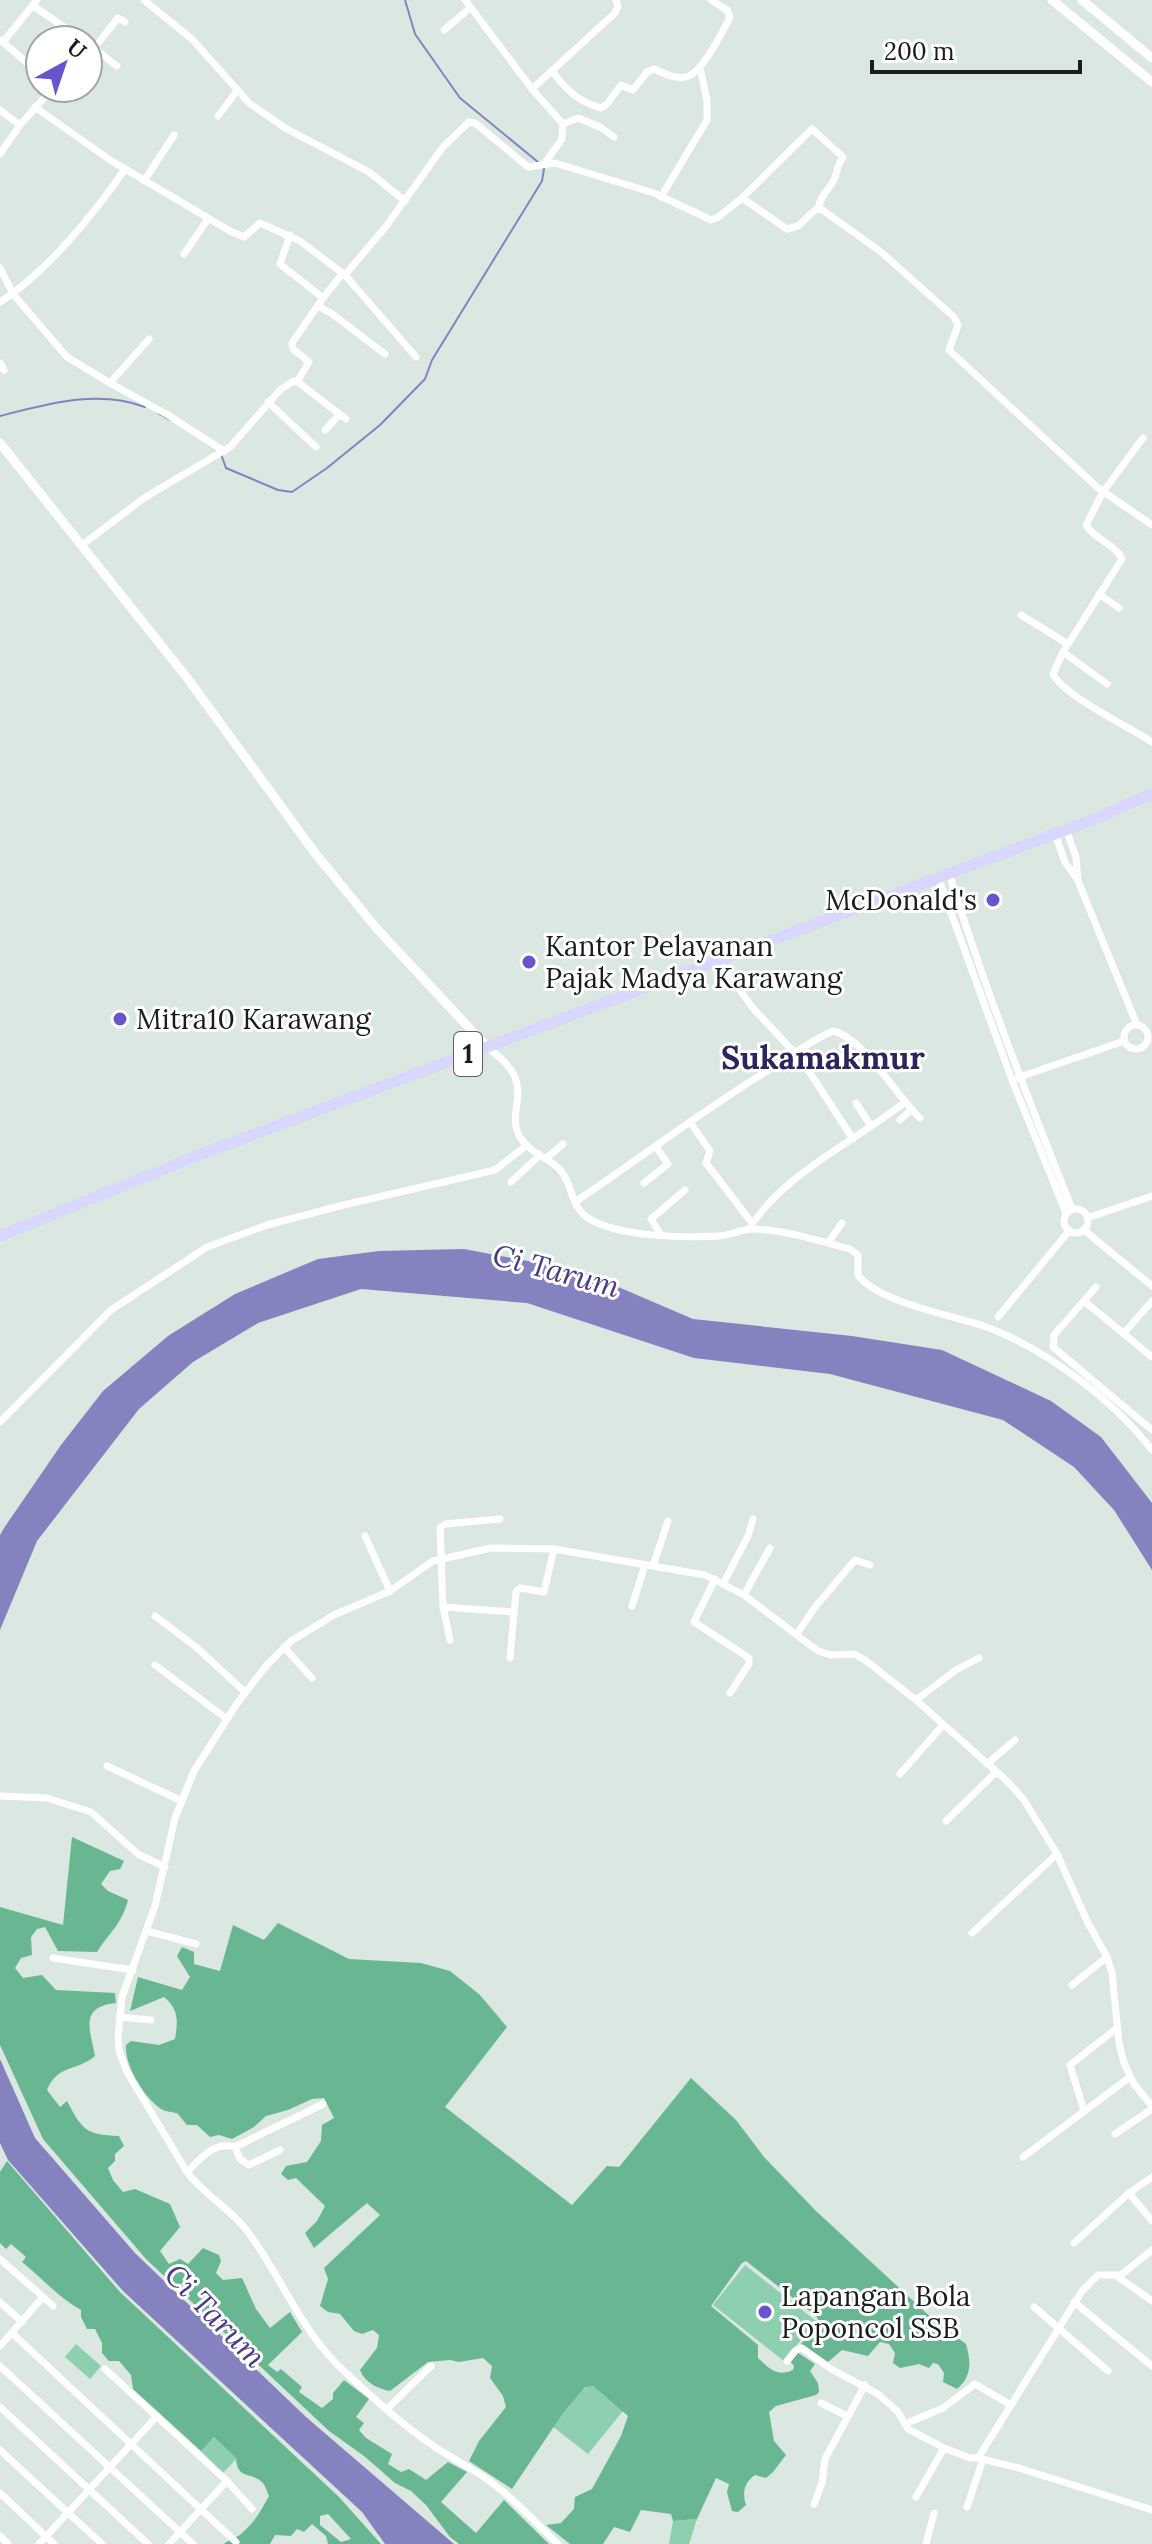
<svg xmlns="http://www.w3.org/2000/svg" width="1152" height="2544" font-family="Lora,serif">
<rect width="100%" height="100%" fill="#dae8e1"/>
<g fill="#8ecfb0">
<path d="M745 2265 816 2321 784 2361 713 2305Z"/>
<path d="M76 2344 101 2366 90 2379 65 2357Z"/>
<path d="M593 2386 623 2411 588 2454 553 2427C564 2412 574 2389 593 2386Z"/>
<path d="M214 2437 237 2458 223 2473 201 2451Z"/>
<path d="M697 2519 689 2544H669L673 2521Z"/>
</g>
<g fill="#69b693" fill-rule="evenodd">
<path d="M72 1837 124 1861 120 1869 110 1871 101 1884 108 1891 128 1900C122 1924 109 1933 97 1952L58 1951 45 1927 37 1929 31 1937 32 1955 21 1958 15 1968 23 1978 42 1975 56 1990 115 1993 116 2003C79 2007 90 2029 95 2056 76 2072 58 2064 47 2090L60 2107 67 2101C82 2129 85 2135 119 2136L124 2146 115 2154V2161L108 2168 113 2180 123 2192 135 2189 170 2204 180 2227 160 2251 169 2264 180 2259 188 2264 203 2248 219 2255 221 2261 216 2273 223 2280 242 2278 256 2309 270 2328 290 2312 302 2332 268 2365 277 2372 281 2369 302 2387 299 2392 322 2408 333 2399V2393L344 2380 369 2399 356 2417 364 2423 359 2430 366 2438 392 2454 388 2464 401 2472 409 2469 426 2480 448 2462 467 2472 441 2502 476 2533 504 2500 549 2544H459L450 2537 426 2505 411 2491 395 2483 364 2456 329 2431 146 2259 43 2139 0 2045V1907L63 1925Z"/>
<path d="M278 1923 349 1959 421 1963 450 1971 480 1995 507 2027 445 2107 572 2205 607 2166 619 2167 691 2078 736 2120 764 2157 815 2210 936 2322 966 2344C971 2362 972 2376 957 2389L943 2382 944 2373 938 2364 933 2363 929 2368 919 2364 900 2368 893 2363 895 2353 889 2344 880 2342 868 2356 842 2350 828 2362 801 2344 819 2322 817 2317 746 2261 742 2263 711 2306 758 2345V2358C770 2369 777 2377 793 2370L794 2366 790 2361 797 2352 815 2364 810 2371 818 2383 819 2392 816 2395 776 2406 769 2412 774 2441 786 2455 773 2472 766 2478 755 2475C744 2483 742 2492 746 2505L738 2512 732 2511 727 2492 729 2484 716 2478 697 2519 673 2521 671 2514 641 2510 630 2532 614 2527 603 2544H570L546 2525 561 2523 574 2509 575 2497 592 2489 621 2436 628 2416 593 2386 584 2388 563 2413 512 2489 469 2461 479 2441 506 2407 503 2396 490 2378 492 2366 483 2358 459 2362 450 2360 428 2362 390 2391C378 2389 364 2382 360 2370L377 2348 379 2335 373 2330 362 2334 354 2331 340 2314 328 2312 320 2306 328 2279 324 2268 380 2215 367 2203 314 2248 305 2233 317 2221 325 2206 296 2178 288 2180 281 2174 286 2166 307 2162 321 2141 322 2125 334 2118 324 2098 312 2099 288 2110 266 2116 254 2127 232 2139 219 2135 210 2137 197 2125H187L177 2113C176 2113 166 2111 165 2111 146 2102 124 2065 126 2045L131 2041 159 2045 175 2039C178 2022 179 2009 164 1997L130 2011 138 1977 182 1990 190 1977 177 1956 182 1947 194 1952V1964L220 1971 233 1925 264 1940Z"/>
<path d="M7 2161 120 2292 339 2497 381 2544H328L326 2536 312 2524 304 2532 297 2529 291 2536 275 2535 270 2544H224C230 2539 235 2539 241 2534 254 2523 261 2511 269 2496 267 2492 266 2487 263 2483 252 2471 237 2481 236 2458L214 2437 201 2451 133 2389 131 2375 119 2361H109L102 2353V2343L95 2329H87L81 2317V2310C59 2298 42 2278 22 2262L26 2257 11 2244 6 2249 0 2243V2172ZM328 2514 351 2539 341 2542 320 2525V2516Z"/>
</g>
<g fill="#8582c0">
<path d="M464 1249 581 1271 693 1319 852 1336 942 1350 1051 1401 1101 1437 1152 1503V1570L1114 1510 1074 1467 1003 1420 830 1374 694 1358 527 1303 361 1289 258 1323 193 1362 139 1409 37 1541 0 1630V1535L4 1528 61 1445 103 1391 168 1336 235 1294 318 1259 379 1251Z"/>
<path d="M0 2059 35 2138 135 2253 306 2417 454 2544H385L362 2512 123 2291 8 2160 0 2143Z"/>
</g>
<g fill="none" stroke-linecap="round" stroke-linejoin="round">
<g stroke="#8582c0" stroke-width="2">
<path d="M405 0 415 34 460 98 538 162"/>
<path d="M158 413 170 420"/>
<path d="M0 416C47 404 98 389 145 407"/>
<path d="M221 454 226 468 278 490 292 492 327 468 380 425 425 379 432 360 542 181 544 169 542 167"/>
</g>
<g stroke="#fff" stroke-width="7">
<path d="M144 0 192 39 249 103 285 128 369 172 405 201"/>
<path d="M465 0 532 89 563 124 562 139 544 164"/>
<path d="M32 5 83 40"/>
<path d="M444 30 470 8"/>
<path d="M0 40 3 42 37 0"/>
<path d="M3 42 40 74"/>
<path d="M88 44 117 66"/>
<path d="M88 56 118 18 125 22"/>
<path d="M553 72C566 90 579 102 601 108L607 104 621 85 633 90 647 72 654 69C663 73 674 79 685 77 702 75 722 32 730 17L727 10 711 0"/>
<path d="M532 89 615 13 618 6 616 0"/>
<path d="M35 107 110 160 230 231 244 237 260 223 300 241 345 275 387 225 443 147 469 122 475 123 528 167 555 163 654 193 711 220 717 218 742 198 787 229 798 226 815 210 821 209 881 252 954 317 958 325 949 350 1098 488 1152 525"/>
<path d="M0 110 20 125"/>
<path d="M218 116 237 91"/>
<path d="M563 124 578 118 600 127 614 137"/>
<path d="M0 154 20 125 53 88"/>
<path d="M144 181 174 135"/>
<path d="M661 197 707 120V100L700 68"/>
<path d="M742 198 812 129 843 157C837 166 839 165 836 174 834 187 820 193 818 209"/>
<path d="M290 235 280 264 323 298 292 343 293 349 309 362 297 382"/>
<path d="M184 254 208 219"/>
<path d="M0 268 13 294 67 357 110 383 149 339"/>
<path d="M345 275 416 357"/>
<path d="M323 298 343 273"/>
<path d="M0 302C46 273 94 214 125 169"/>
<path d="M318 306 331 313 385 354"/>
<path d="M0 363 4 370"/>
<path d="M110 383 168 415 224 451"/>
<path d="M268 402 316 447"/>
<path d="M325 430 340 414"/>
<path d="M1143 438 1103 492 1086 525C1094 539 1115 544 1122 559L1063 652 1053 674C1063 695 1129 727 1152 742"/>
<path d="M82 545 144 498 230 447 281 389 294 381 299 383 346 419"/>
<path d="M1099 594 1119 608"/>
<path d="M1021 615 1068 644"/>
<path d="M1063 652 1107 684"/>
<path d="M1066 829 1076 857 1078 881 1137 1025"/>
<path d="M1055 834 1065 862 1077 879"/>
<path d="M949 873C984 987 1028 1098 1072 1209"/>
<path d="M938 877 1012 1080 1066 1213"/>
<path d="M718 961 753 1008 803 1062 853 1139"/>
<circle cx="1136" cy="1037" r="12"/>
<path d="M486 1046C497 1055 509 1064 515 1077 525 1102 503 1122 527 1146 538 1156 552 1160 561 1171 573 1186 571 1207 588 1218 617 1237 685 1238 719 1236 732 1235 743 1228 755 1229 784 1230 821 1241 850 1249L858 1255V1275C878 1303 958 1316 992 1329 1051 1353 1113 1400 1152 1450"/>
<path d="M1017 1078 1124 1041"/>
<path d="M856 1103 871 1126"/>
<path d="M900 1120 911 1110"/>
<path d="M690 1122 710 1151 706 1163 752 1223"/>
<path d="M547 1158 563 1144"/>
<path d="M511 1182 540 1155"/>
<path d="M644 1183 668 1164 656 1147"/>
<path d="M575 1202C638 1160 699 1113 764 1073 787 1058 808 1042 833 1031 864 1038 896 1096 920 1118"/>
<circle cx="1076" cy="1221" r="12"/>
<path d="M1087 1218 1152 1196"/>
<path d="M749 1229C782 1175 855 1141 904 1103"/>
<path d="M1084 1230 1152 1286"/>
<path d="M661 1235 651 1219 685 1190"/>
<path d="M828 1243 842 1223"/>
<path d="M1096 1287 1054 1335 1053 1347 1152 1430"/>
<path d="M1084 1301 1152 1357"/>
<path d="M998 1317 1069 1231"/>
<path d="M1124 1333 1152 1301"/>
<path d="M0 1422 111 1310 207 1247 267 1225 344 1205 495 1170 527 1145"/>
<path d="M365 1536 390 1591"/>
<path d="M653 1566 668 1521"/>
<path d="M715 1579 694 1622 749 1658V1664L730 1693"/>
<path d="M723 1584 748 1536 753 1519"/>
<path d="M744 1595 770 1548"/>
<path d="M632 1606 645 1565"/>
<path d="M443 1607 513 1612"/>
<path d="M155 1616 196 1647 245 1692"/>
<path d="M797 1634 815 1607 855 1560 870 1565"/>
<path d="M450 1640 443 1607 440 1528 445 1524 500 1519"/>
<path d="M284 1647 312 1678"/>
<path d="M510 1658 516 1592 520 1588 544 1592 554 1549"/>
<path d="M155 1665 227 1719"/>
<path d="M916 1700 956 1670 979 1658"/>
<path d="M987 1764 1015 1740"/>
<path d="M107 1766 182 1801"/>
<path d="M900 1774 943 1725"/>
<path d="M0 1796 47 1798 91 1812 138 1854 165 1867"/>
<path d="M946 1821 996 1772"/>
<path d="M147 1931 196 1944"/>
<path d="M972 1933 1057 1854"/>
<path d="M53 1958 133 1970"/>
<path d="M1072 1985 1107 1957"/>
<path d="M119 2017 151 2020"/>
<path d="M1084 2111 1070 2065 1117 2028"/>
<path d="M1115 2134 1152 2109"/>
<path d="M235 2147 240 2159 249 2165 280 2150"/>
<path d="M1023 2157 1130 2077"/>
<path d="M187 2172C201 2158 214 2141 235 2147L323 2104"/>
<path d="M1129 2193 1152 2221"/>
<path d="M1074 2243 1129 2193 1152 2177"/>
<path d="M0 2259 43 2297 0 2346"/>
<path d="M1118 2277 1152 2301"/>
<path d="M43 2297 53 2306"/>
<path d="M0 2302 22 2322"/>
<path d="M1074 2302 1152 2366"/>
<path d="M1034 2307 1108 2371"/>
<path d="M12 2333 236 2542"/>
<path d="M787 2361 796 2350 802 2348 831 2369 878 2394 898 2412 908 2429 944 2448 970 2458H978L1019 2468 1152 2510"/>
<path d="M0 2366 193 2544"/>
<path d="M105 2369 227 2481 252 2509"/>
<path d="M821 2403 847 2416"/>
<path d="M0 2407 148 2544"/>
<path d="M387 2409 431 2366"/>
<path d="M905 2424 943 2408 975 2384 1011 2405"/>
<path d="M0 2450 102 2544"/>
<path d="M978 2458 1082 2291 1098 2275H1121L1152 2250"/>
<path d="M0 2493 54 2544"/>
<path d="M916 2497 944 2448"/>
<path d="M814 2504 822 2483 825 2459 865 2385"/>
<path d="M967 2507 983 2459"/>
<path d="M0 2536 8 2544"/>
<path d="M39 2544 157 2416"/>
<path d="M169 2544 227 2481"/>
<path d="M558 2544C538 2525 518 2503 496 2486 475 2469 450 2458 429 2443 399 2422 371 2396 345 2372 302 2333 282 2278 248 2232 231 2209 204 2195 187 2172L127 2072 119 2051 118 2038 122 1997 155 1906 175 1818 194 1771 236 1705 266 1666 291 1641 334 1615 390 1591 433 1561 491 1548 554 1549 705 1575 744 1595 818 1651 831 1655 854 1654 865 1660 916 1700 1006 1780 1024 1800 1057 1854 1088 1923 1107 1957 1112 1973 1119 2043 1124 2063 1134 2084 1152 2106"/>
<path d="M926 2544 934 2513"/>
</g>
<g stroke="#fff" stroke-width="9">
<path d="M1052 0 1152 82"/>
<path d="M1082 0 1152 58"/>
<path d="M0 443 188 679 315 853 378 930 486 1046"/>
</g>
<path stroke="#d9d7fe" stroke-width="11" d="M0 1236 199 1155 1087 822 1152 794"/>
</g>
<g fill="#6854cd" stroke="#fff" stroke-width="3">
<circle cx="993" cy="900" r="8"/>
<circle cx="529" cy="962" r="8"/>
<circle cx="120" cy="1019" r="8"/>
<circle cx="765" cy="2312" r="8"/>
</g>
<g text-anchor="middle" stroke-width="6" stroke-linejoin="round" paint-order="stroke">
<rect fill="#fff" stroke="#5e625f" stroke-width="2" x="454" y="1032" width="28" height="44" rx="6"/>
<g font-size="26" font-weight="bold" fill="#191e1b">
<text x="468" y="1063">1</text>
</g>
<g font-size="28" fill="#191e1b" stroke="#fff" text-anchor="start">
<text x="977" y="910" text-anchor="end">McDonald's</text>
<text x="545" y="956">Kantor Pelayanan<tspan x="545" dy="32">Pajak Madya Karawang</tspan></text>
<text x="136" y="1029">Mitra10 Karawang</text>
<text x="781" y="2306">Lapangan Bola<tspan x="781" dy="32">Poponcol SSB</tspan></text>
</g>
<g font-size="30" font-style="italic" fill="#473c88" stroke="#fff">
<text transform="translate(556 1271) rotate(15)" y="10">Ci Tarum</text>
<text transform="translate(215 2316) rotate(46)" y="10">Ci Tarum</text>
</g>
<g font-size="32" font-weight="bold" fill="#2e255f" stroke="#fff">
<text x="823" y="1069">Sukamakmur</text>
</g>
</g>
<g transform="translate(64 64) rotate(40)"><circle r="38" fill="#ffffff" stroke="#a3a5a4" stroke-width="2"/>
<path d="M0-6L14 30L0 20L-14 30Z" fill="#6854cd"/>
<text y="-12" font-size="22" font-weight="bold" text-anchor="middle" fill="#191e1b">U</text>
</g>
<path d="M872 60v12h208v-12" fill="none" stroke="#191e1b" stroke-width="4"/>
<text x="884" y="60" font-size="24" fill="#191e1b" stroke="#ffffff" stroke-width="6" paint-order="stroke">200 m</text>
</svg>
